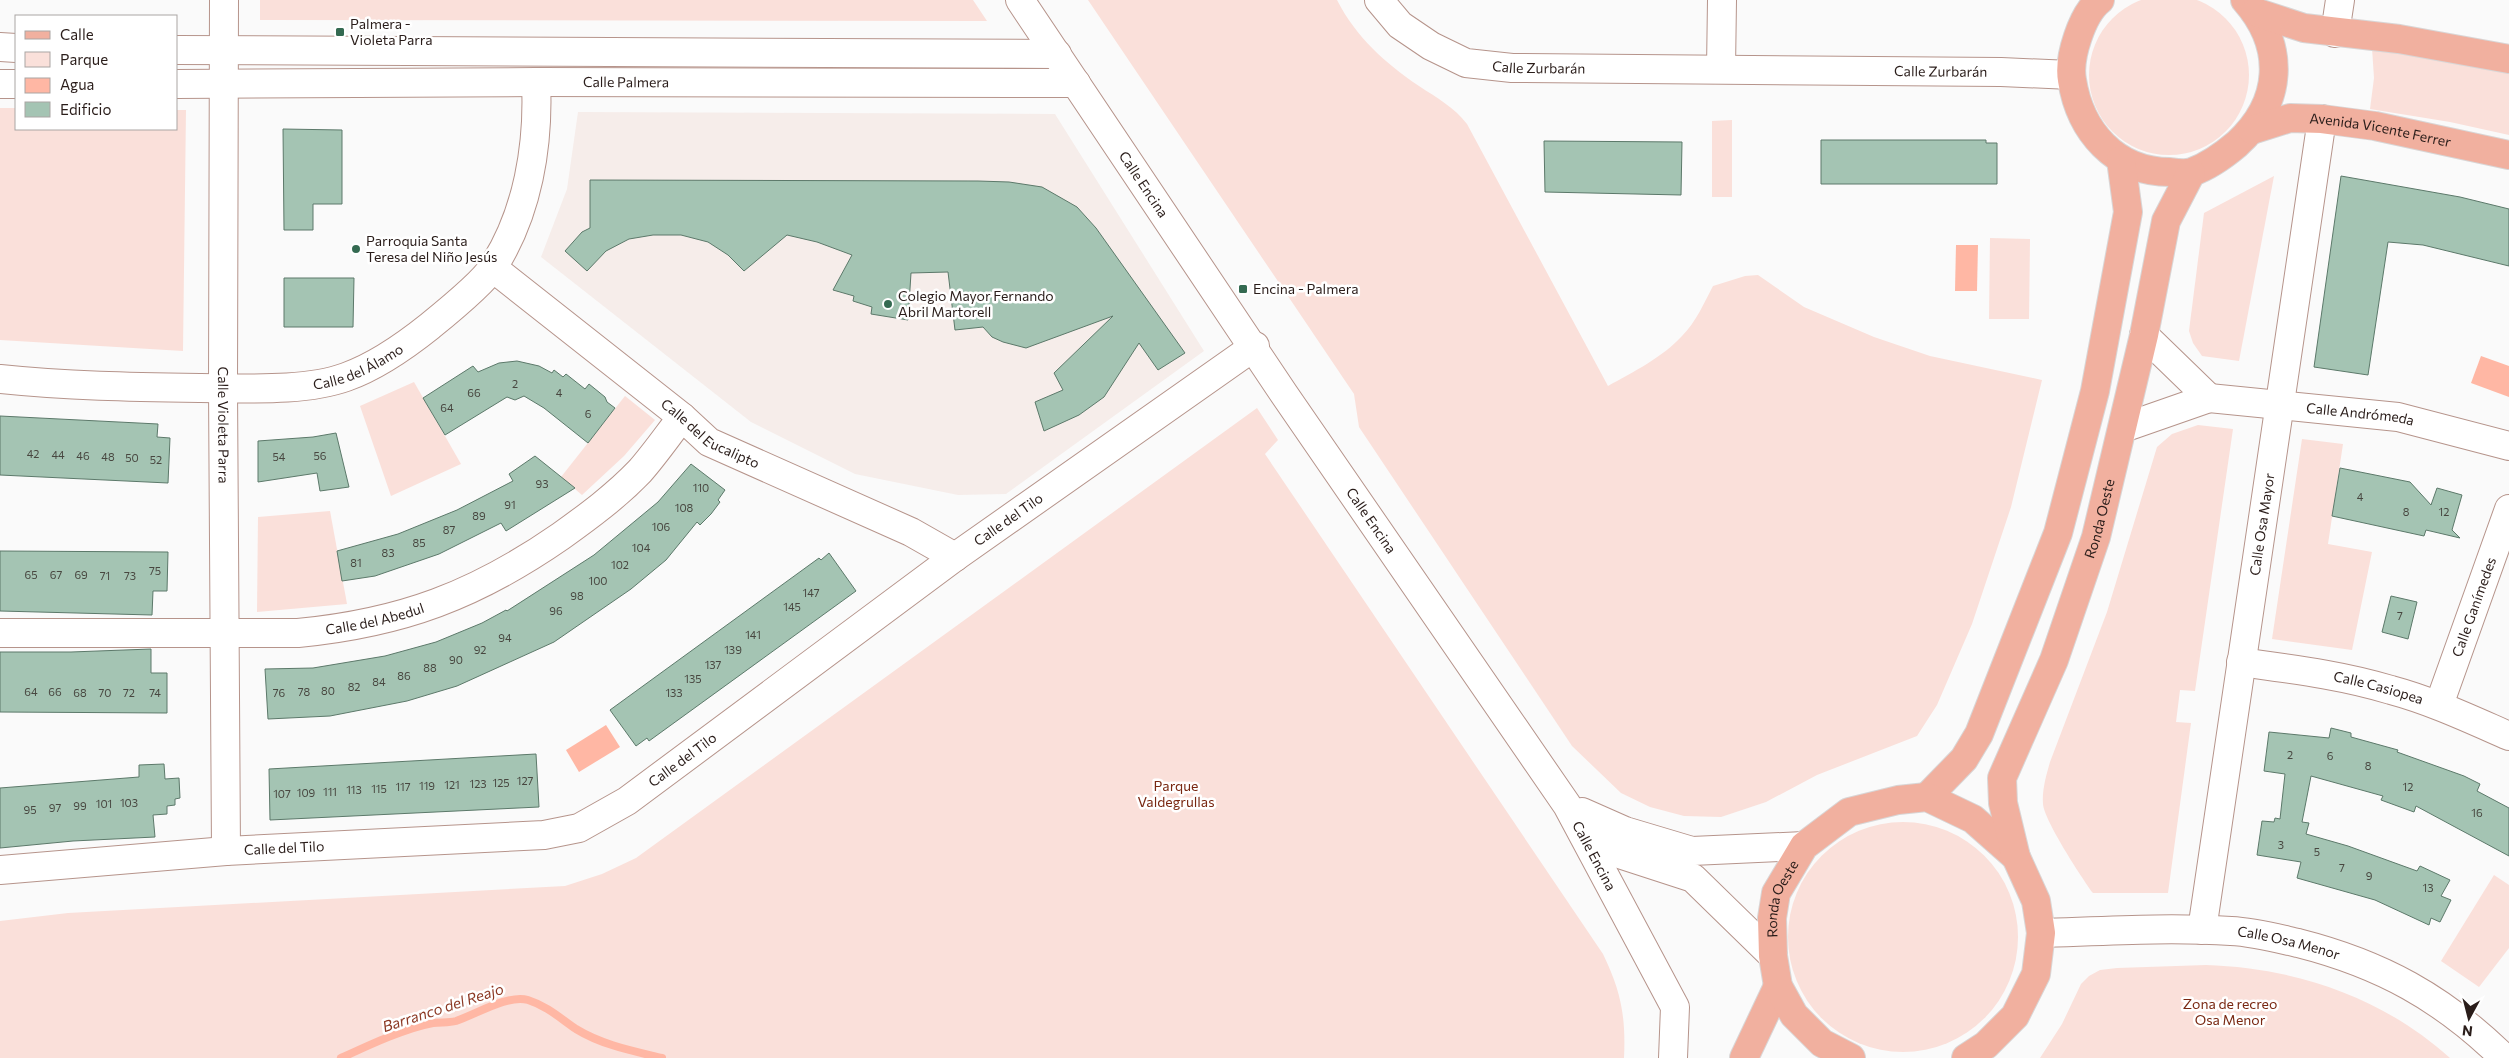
<svg xmlns="http://www.w3.org/2000/svg" width="2509" height="1058" font-family="Commissioner,sans-serif">
<rect width="100%" height="100%" fill="#fafafa"/>
<path fill="#f6edea" d="M578 112 1055 114 1204 351 1006 494 958 495 855 474 751 422 541 257 567 189Z"/>
<g fill="#fae0da">
<circle cx="2169" cy="75" r="80"/>
<path d="M260 0H973L987 21 260 20Z"/>
<path d="M1088 0H1337C1356 37 1385 63 1419 86 1437 98 1454 107 1467 124L1608 386C1633 372 1663 357 1682 336 1696 322 1704 303 1713 286L1745 276 1758 275 1804 307 1874 337 1930 356 2042 380 2011 507 1972 624 1937 705 1917 736 1817 775 1766 802 1721 817 1684 816 1650 807 1621 793 1572 746 1359 427 1354 394Z"/>
<path d="M2372 48 2461 62 2509 73V135L2450 122 2370 109 2374 78Z"/>
<path d="M0 108H16V129H176V110H186L183 351 0 340Z"/>
<path d="M1732 120V197H1712V121Z"/>
<path d="M2274 176 2239 361 2202 356 2193 343 2189 331 2204 213Z"/>
<path d="M1990 238 2030 239 2029 319H1989Z"/>
<path d="M414 382 461 464 391 496 360 406Z"/>
<path d="M625 396 655 420 624 456 582 495 561 477Z"/>
<path d="M1257 408 1278 440 1265 454 1603 954C1621 991 1626 1017 1624 1058H0V921L68 913 565 886 602 874 636 858Z"/>
<path d="M2198 425 2233 429 2195 691 2180 690 2176 722 2191 723 2168 893H2093C2082 878 2044 820 2043 804 2042 790 2046 776 2050 762L2107 612 2157 447 2172 434Z"/>
<path d="M2302 439 2343 444 2328 544 2372 552 2352 650 2272 639Z"/>
<path d="M330 511 347 604 257 612 258 517Z"/>
<circle cx="1903" cy="937" r="115"/>
<path d="M2494 875 2509 885V948L2479 987 2441 961Z"/>
<path d="M2206 965C2297 968 2382 997 2450 1058H2040L2062 1024 2081 984 2089 976 2100 970 2117 968Z"/>
</g>
<g fill="#ffb7a4">
<path d="M1956 245H1978L1977 291H1955Z"/>
<path d="M2481 356 2509 366V397L2471 383Z"/>
<path d="M606 725 620 747 579 772 566 750Z"/>
</g>
<g fill="none" stroke-linecap="round" stroke-linejoin="round">
<path stroke="#ffb7a4" stroke-width="8" d="M341 1058C367 1046 405 1028 433 1023 441 1022 449 1023 456 1021 475 1015 508 994 528 1000 547 1006 560 1018 576 1029 602 1045 633 1051 662 1058"/>
</g>
<g fill="#a4c4b3" stroke="#5c796a">
<path d="M283 129 342 130V204H313V230H284Z"/>
<path d="M1821 140H1986V143H1997V184H1821Z"/>
<path d="M1544 141 1682 142 1681 195 1545 192Z"/>
<path d="M2341 176 2460 197 2509 209V266L2423 245 2388 242 2368 375 2314 367Z"/>
<path d="M590 180 978 181 1009 182 1042 187 1077 207 1096 228 1185 353 1158 370 1139 343 1104 397 1079 415 1044 431 1035 402 1063 390 1054 373 1113 316 1026 348 1003 342 992 337 983 327 955 330 948 272 911 273 908 320 871 314 872 307 853 301 854 296 833 290 852 255 817 242 787 235 744 271 728 255 708 242 681 235H653L629 239 606 251 587 271 565 251 582 232 590 228Z"/>
<path d="M284 278H354L353 327H284Z"/>
<path d="M517 361 539 366 552 373 554 370 563 377 566 374 585 389 589 384 605 397 607 402 615 408 588 443 544 408 524 396 515 400 507 397 445 435 423 398 473 366 478 372 499 363Z"/>
<path d="M0 416 158 424 157 437 170 438 168 483 0 475Z"/>
<path d="M336 433 349 487 320 491 317 473 258 482V441L313 437Z"/>
<path d="M535 456 575 488 506 531 501 523 439 554 375 576 342 581 337 551 398 534 457 510 513 481 509 474Z"/>
<path d="M691 464 725 490 718 500 720 502 711 514 700 525 697 522 666 560 631 589 554 642 457 686 407 701 330 716 268 719 265 669 313 668 385 656 436 642 482 623 506 610 507 611 594 555 658 502Z"/>
<path d="M2340 468 2410 482 2431 505 2437 488 2462 495 2452 530 2460 538 2426 530 2424 536 2332 516Z"/>
<path d="M0 551 168 552 167 591H153L152 615 0 611Z"/>
<path d="M829 553 856 591 649 741 647 738 636 746 610 710 819 558 821 560Z"/>
<path d="M2391 596 2417 602 2408 639 2382 632Z"/>
<path d="M151 649V673H167V713L0 712V652H71Z"/>
<path d="M2331 728 2351 733V737L2398 750 2397 752 2464 776 2480 784 2477 791 2509 808V856L2416 806 2414 812 2381 800 2383 796 2311 776 2302 822 2309 823 2306 834 2348 846 2417 871 2420 866 2450 880 2441 896 2451 900 2440 922 2431 918 2429 925 2375 900 2297 878 2301 862 2257 855 2262 821 2274 822 2275 818 2280 819 2285 774 2264 771 2269 732 2329 738Z"/>
<path d="M536 754 539 807 270 820 269 769Z"/>
<path d="M164 764 165 779 179 778 180 798 175 799V805L167 806V814L153 815 155 837 73 841 0 848V788L139 777V765Z"/>
</g>
<g fill="none" stroke-linecap="round" stroke-linejoin="round">
<g stroke="#b6948b" stroke-width="30">
<g id="minor">
<path id="s1" d="M224 0 223 388 226 851"/>
<path id="s2" d="M1020 0 1284 394 1567 805 1675 1007 1673 1058"/>
<path id="s3" d="M1379 0 1400 25 1431 46 1466 63 1512 68 2001 72 2071 75"/>
<path d="M2335 33 2340 0"/>
<path d="M0 47 16 48"/>
<path d="M176 50 1057 54"/>
<path d="M1721 69 1722 0"/>
<path d="M0 84H16"/>
<path id="s4" d="M176 84 536 82 1076 83"/>
<path id="s5" d="M493 268 682 417 709 442 911 532 955 557"/>
<path id="s6" d="M0 379C66 386 133 387 200 388 244 388 305 392 346 377 377 366 405 346 430 326 446 313 483 283 493 267 528 213 539 145 536 82"/>
<path id="s7" d="M2209 398 2398 417 2509 446"/>
<path d="M2123 428 2209 398 2144 335"/>
<path id="s8" d="M0 633H298C402 623 476 595 561 536 589 516 616 496 640 471 655 454 668 435 682 417"/>
<path id="s9" d="M2241 662C2291 669 2342 675 2391 690 2432 701 2470 719 2509 736"/>
<path id="s10" d="M2439 705 2509 509"/>
<path d="M1582 812 1625 831 1692 851 1804 846"/>
<path d="M1589 827 1613 852 1693 878 1773 956"/>
<path id="s11" d="M0 870 226 851 544 835 579 828 627 801 955 557 1255 346"/>
<path id="s12" d="M2202 930 2322 119"/>
<path id="s13" d="M2041 933C2104 931 2168 927 2231 931 2254 932 2276 938 2298 943 2381 964 2443 998 2504 1058"/>
</g>
</g>
<g stroke="#d9d6d6" stroke-width="30">
<g id="major">
<path d="M2100 0C2082 14 2068 58 2072 80 2080 131 2115 172 2170 172 2177 173 2186 174 2192 172 2209 166 2224 155 2237 144 2283 102 2286 47 2245 0"/>
<path d="M2255 12 2304 28 2399 39 2509 59"/>
<path id="s14" d="M2252 130 2290 118 2322 119 2375 126 2509 155"/>
<path d="M1927 797 1964 759 1979 734 2058 533 2095 391 2128 212 2121 160"/>
<path d="M1744 1058 1778 986"/>
<path id="s15" d="M1851 1058 1822 1043 1794 1015 1778 986 1773 956 1772 918 1776 893 1804 846 1849 812 1898 800 1927 797 1973 819 2016 857"/>
<path id="s16" d="M1966 1058 1986 1045 2015 1016 2036 974 2041 933 2036 901 2016 857 2003 803 2002 778 2054 660 2096 537 2144 335 2166 221 2191 173"/>
</g>
</g>
<use href="#minor" stroke="#fff" stroke-width="28"/>
<use href="#major" stroke="#f1b09f" stroke-width="28"/>
</g>
<g fill="#346a51" stroke="#fff" stroke-width="2">
<rect x="335" y="27" width="10" height="10" rx="2.5"/>
<circle cx="356" cy="249" r="5"/>
<rect x="1238" y="284" width="10" height="10" rx="2.5"/>
<circle cx="888" cy="304" r="5"/>
</g>
<g text-anchor="middle" stroke-width="5" stroke-linejoin="round" paint-order="stroke">
<g font-size="11" fill="#484740">
<text x="515" y="388">2</text>
<text x="474" y="397">66</text>
<text x="559" y="397">4</text>
<text x="447" y="412">64</text>
<text x="588" y="418">6</text>
<text x="33" y="458">42</text>
<text x="58" y="459">44</text>
<text x="83" y="460">46</text>
<text x="320" y="460">56</text>
<text x="108" y="461">48</text>
<text x="279" y="461">54</text>
<text x="132" y="462">50</text>
<text x="156" y="464">52</text>
<text x="542" y="488">93</text>
<text x="701" y="492">110</text>
<text x="2360" y="501">4</text>
<text x="510" y="509">91</text>
<text x="684" y="512">108</text>
<text x="2406" y="516">8</text>
<text x="2444" y="516">12</text>
<text x="479" y="520">89</text>
<text x="661" y="531">106</text>
<text x="449" y="534">87</text>
<text x="419" y="547">85</text>
<text x="641" y="552">104</text>
<text x="388" y="557">83</text>
<text x="356" y="567">81</text>
<text x="620" y="569">102</text>
<text x="155" y="575">75</text>
<text x="31" y="579">65</text>
<text x="56" y="579">67</text>
<text x="81" y="579">69</text>
<text x="105" y="580">71</text>
<text x="130" y="580">73</text>
<text x="598" y="585">100</text>
<text x="811" y="597">147</text>
<text x="577" y="600">98</text>
<text x="792" y="611">145</text>
<text x="556" y="615">96</text>
<text x="2400" y="620">7</text>
<text x="753" y="639">141</text>
<text x="505" y="642">94</text>
<text x="480" y="654">92</text>
<text x="733" y="654">139</text>
<text x="456" y="664">90</text>
<text x="713" y="669">137</text>
<text x="430" y="672">88</text>
<text x="404" y="680">86</text>
<text x="693" y="683">135</text>
<text x="379" y="686">84</text>
<text x="354" y="691">82</text>
<text x="328" y="695">80</text>
<text x="31" y="696">64</text>
<text x="55" y="696">66</text>
<text x="304" y="696">78</text>
<text x="80" y="697">68</text>
<text x="105" y="697">70</text>
<text x="129" y="697">72</text>
<text x="155" y="697">74</text>
<text x="279" y="697">76</text>
<text x="674" y="697">133</text>
<text x="2290" y="759">2</text>
<text x="2330" y="760">6</text>
<text x="2368" y="770">8</text>
<text x="525" y="785">127</text>
<text x="501" y="787">125</text>
<text x="478" y="788">123</text>
<text x="452" y="789">121</text>
<text x="427" y="790">119</text>
<text x="403" y="791">117</text>
<text x="2408" y="791">12</text>
<text x="379" y="793">115</text>
<text x="354" y="794">113</text>
<text x="330" y="796">111</text>
<text x="306" y="797">109</text>
<text x="282" y="798">107</text>
<text x="129" y="807">103</text>
<text x="104" y="808">101</text>
<text x="80" y="810">99</text>
<text x="55" y="812">97</text>
<text x="30" y="814">95</text>
<text x="2477" y="817">16</text>
<text x="2281" y="849">3</text>
<text x="2317" y="856">5</text>
<text x="2342" y="872">7</text>
<text x="2369" y="880">9</text>
<text x="2428" y="892">13</text>
</g>
<g font-size="14" fill="#2a1d1a" stroke="#fff" text-anchor="start">
<text x="350" y="29">Palmera -<tspan x="350" dy="16">Violeta Parra</tspan></text>
<text x="366" y="246">Parroquia Santa<tspan x="366" dy="16">Teresa del Niño Jesús</tspan></text>
<text x="1253" y="294">Encina - Palmera</text>
<text x="898" y="301">Colegio Mayor Fernando<tspan x="898" dy="16">Abril Martorell</tspan></text>
</g>
<g font-size="14" fill="#2a1d1a" stroke="#fff">
<text dy="5" stroke="none"><textPath href="#s3" startOffset="182">Calle Zurbarán</textPath></text>
<text dy="5" stroke="none"><textPath href="#s3" startOffset="584">Calle Zurbarán</textPath></text>
<text dy="5" stroke="none"><textPath href="#s4" startOffset="450">Calle Palmera</textPath></text>
<text dy="5" stroke="none"><textPath href="#s14" startOffset="131">Avenida Vicente Ferrer</textPath></text>
<text dy="5" stroke="none"><textPath href="#s2" startOffset="222">Calle Encina</textPath></text>
<text dy="5" stroke="none"><textPath href="#s6" startOffset="362">Calle del Álamo</textPath></text>
<text dy="5" stroke="none"><textPath href="#s7" startOffset="152">Calle Andrómeda</textPath></text>
<text dy="5" stroke="none"><textPath href="#s1" startOffset="425">Calle Violeta Parra</textPath></text>
<text dy="5" stroke="none"><textPath href="#s5" startOffset="274">Calle del Eucalipto</textPath></text>
<text dy="5" stroke="none"><textPath href="#s16" startOffset="592">Ronda Oeste</textPath></text>
<text dy="5" stroke="none"><textPath href="#s11" startOffset="1110">Calle del Tilo</textPath></text>
<text dy="5" stroke="none"><textPath href="#s2" startOffset="628">Calle Encina</textPath></text>
<text dy="5" stroke="none"><textPath href="#s12" startOffset="410">Calle Osa Mayor</textPath></text>
<text dy="5" stroke="none"><textPath href="#s10" startOffset="104">Calle Ganímedes</textPath></text>
<text dy="5" stroke="none"><textPath href="#s8" startOffset="376">Calle del Abedul</textPath></text>
<text dy="5" stroke="none"><textPath href="#s9" startOffset="140">Calle Casiopea</textPath></text>
<text dy="5" stroke="none"><textPath href="#s11" startOffset="705">Calle del Tilo</textPath></text>
<text dy="5" stroke="none"><textPath href="#s11" startOffset="285">Calle del Tilo</textPath></text>
<text dy="5" stroke="none"><textPath href="#s2" startOffset="1031">Calle Encina</textPath></text>
<text dy="5" stroke="none"><textPath href="#s15" startOffset="195">Ronda Oeste</textPath></text>
<text dy="5" stroke="none"><textPath href="#s13" startOffset="249">Calle Osa Menor</textPath></text>
</g>
<g font-size="14" fill="#792812" stroke="#fff">
<text x="1176" y="791">Parque<tspan x="1176" dy="16">Valdegrullas</tspan></text>
<text x="2230" y="1009">Zona de recreo<tspan x="2230" dy="16">Osa Menor</tspan></text>
</g>
<g font-size="15" font-style="italic" fill="#8c3924" stroke="#fff">
<text transform="translate(443 1008) rotate(-18)" y="5">Barranco del Reajo</text>
</g>
</g>
<rect x="15" y="15" width="162" height="115" fill="#ffffff" stroke="#aaa5a3"/>
<rect x="25" y="31" width="25" height="8" fill="#f1b09f" stroke="#aaa5a3"/>
<text x="60" y="40" font-size="15" fill="#2a1d1a">Calle</text>
<rect x="25" y="52" width="25" height="15" fill="#fae0da" stroke="#aaa5a3"/>
<text x="60" y="65" font-size="15" fill="#2a1d1a">Parque</text>
<rect x="25" y="78" width="25" height="15" fill="#ffb7a4" stroke="#aaa5a3"/>
<text x="60" y="90" font-size="15" fill="#2a1d1a">Agua</text>
<rect x="25" y="102" width="25" height="15" fill="#a4c4b3" stroke="#aaa5a3"/>
<text x="60" y="115" font-size="15" fill="#2a1d1a">Edificio</text>
<g transform="translate(2469 1018) rotate(187)" stroke="#ffffff" stroke-width="4" paint-order="stroke">
<path d="M0-4L9 19L0 12L-9 19Z" fill="#2a1d1a"/>
<text y="-8" font-size="14" font-weight="bold" text-anchor="middle" fill="#2a1d1a">N</text>
</g>
</svg>
